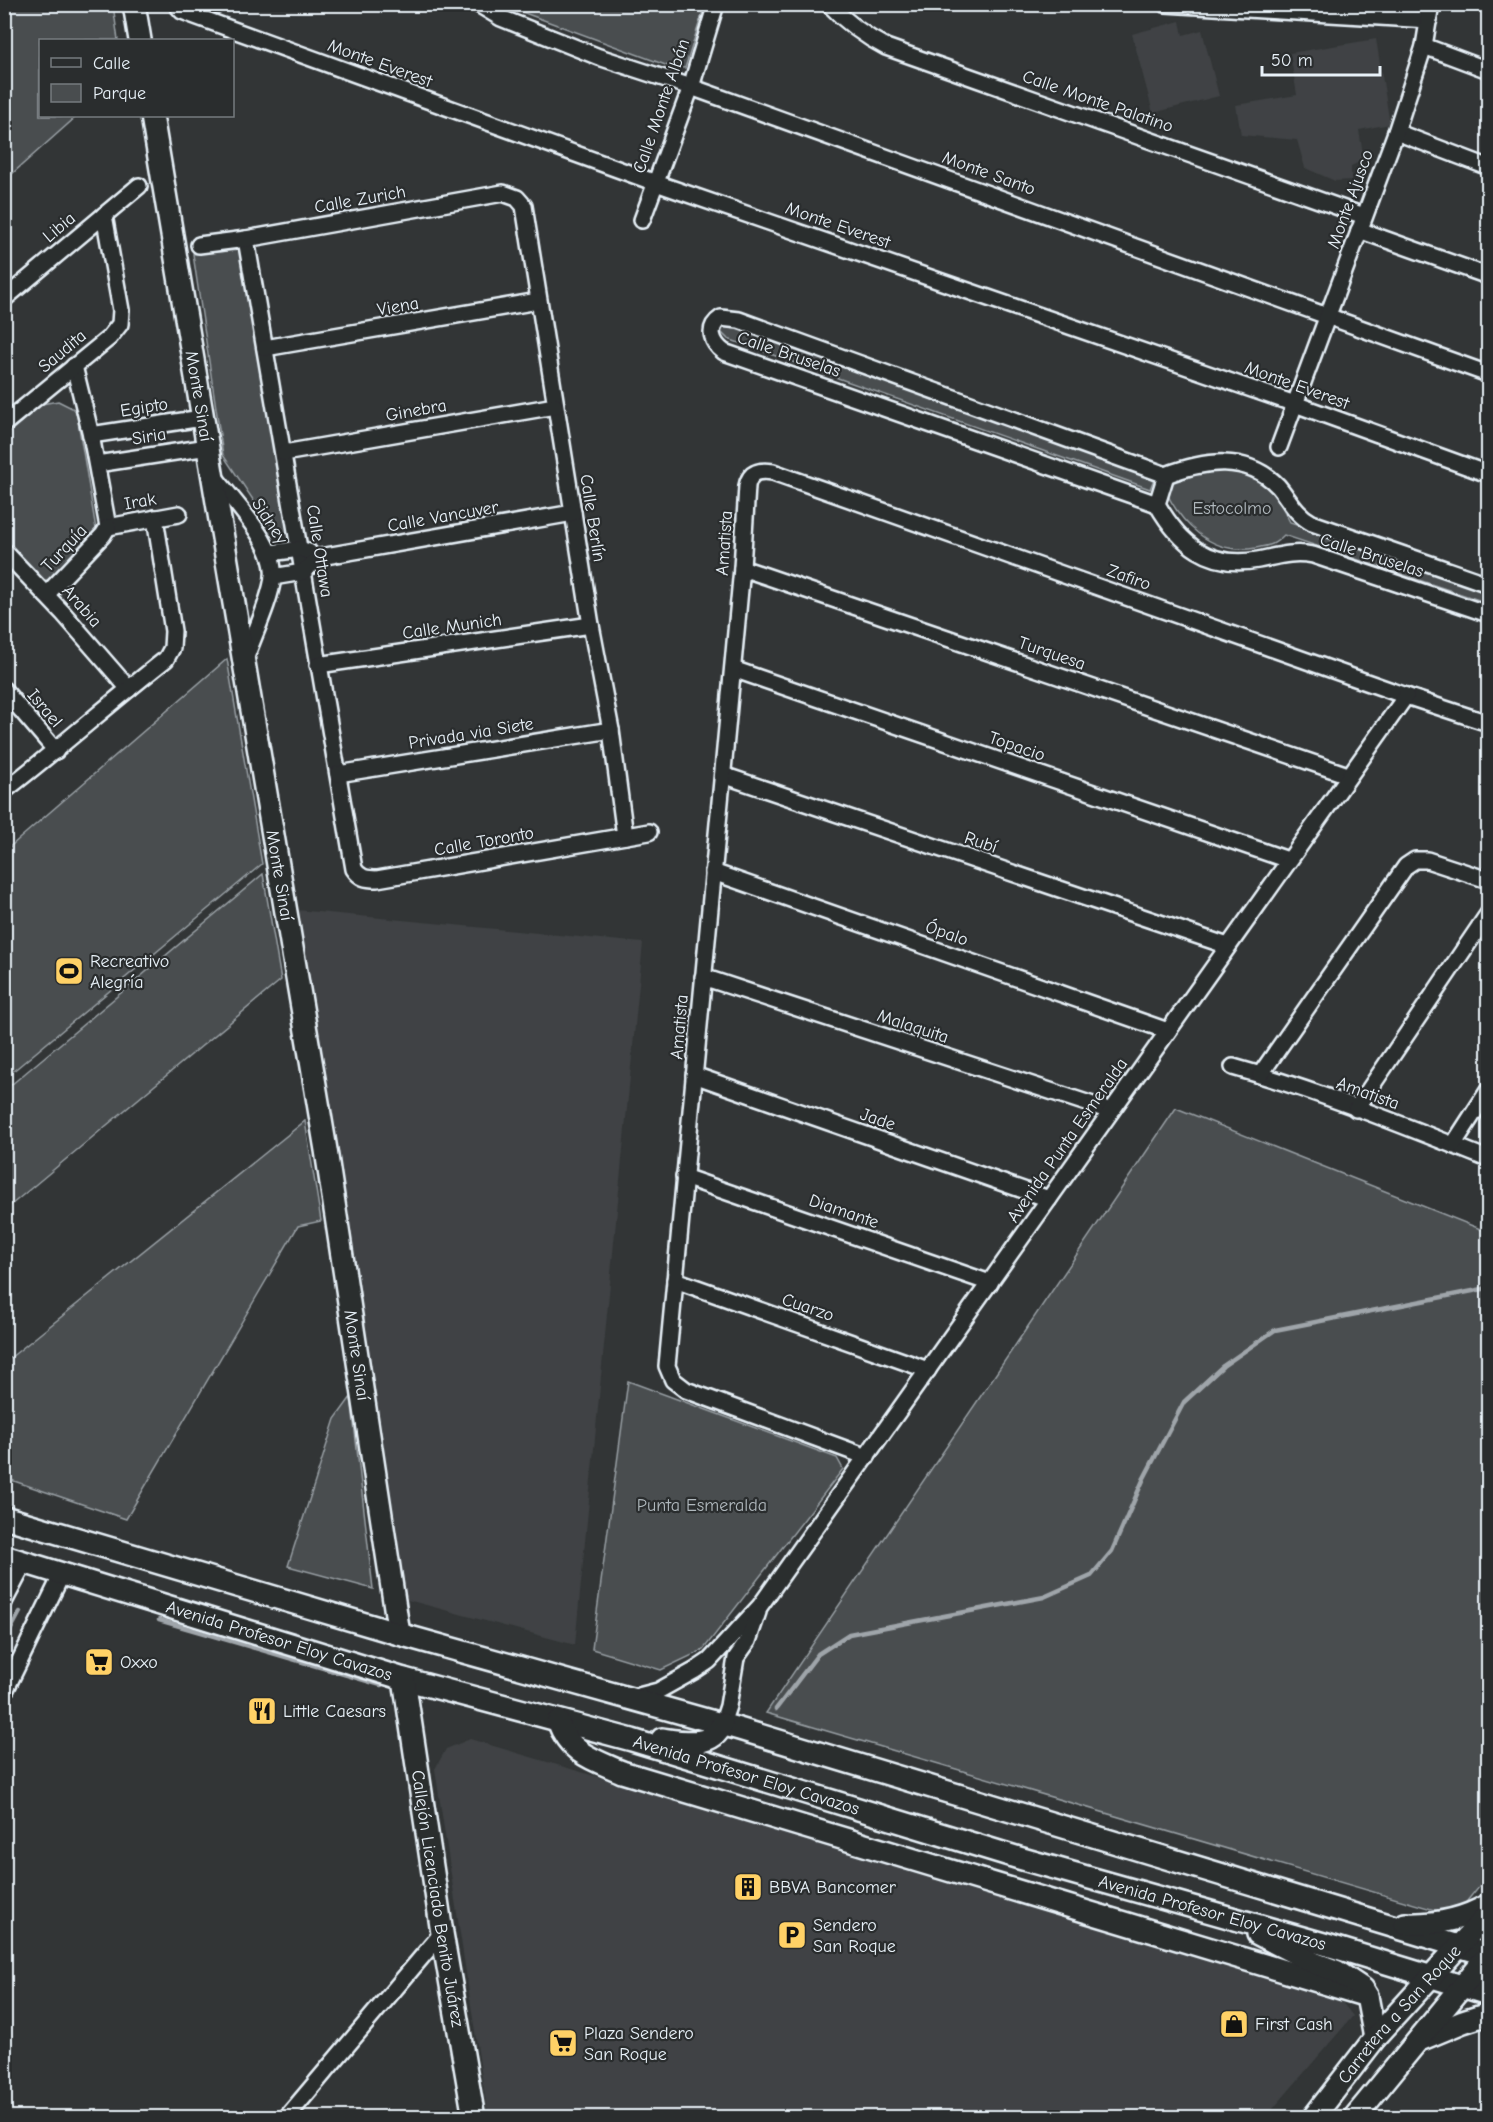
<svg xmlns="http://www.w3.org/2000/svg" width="1493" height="2122" font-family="'Comic Neue',sans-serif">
<rect width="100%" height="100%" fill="#323536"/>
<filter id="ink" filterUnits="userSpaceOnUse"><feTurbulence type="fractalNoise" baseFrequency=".0167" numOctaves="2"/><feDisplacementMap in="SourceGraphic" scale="12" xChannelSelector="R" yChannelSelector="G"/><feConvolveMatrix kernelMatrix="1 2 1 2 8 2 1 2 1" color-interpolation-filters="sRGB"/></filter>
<g filter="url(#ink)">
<g fill="#3f4244">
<path d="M1180 21 1183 35 1202 30 1219 96 1153 113 1132 34Z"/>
<path d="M1376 39 1390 124 1359 130 1364 160 1351 166V180L1335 181 1305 168 1297 140 1241 135 1236 105 1297 95 1290 53Z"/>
<path d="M297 910 643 943 575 1645 404 1599Z"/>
<path d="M470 1739 1337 1996 1353 2016 1266 2117H488L435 1769 446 1749Z"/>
</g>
<g fill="#494d4f" stroke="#989fa4" stroke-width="1.5">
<path d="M5 4 113 5 118 40H40V116H77L5 180Z"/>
<path d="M503 5H705L685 68 671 67Z"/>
<path d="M240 250 289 533 276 534 223 455 193 254Z"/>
<path d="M724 322 1147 474 1154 479 1150 489 728 339 720 331Z"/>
<path d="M58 401 76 410 97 535 52 580H42L5 540V436L42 404Z"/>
<path d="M1194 469H1234L1270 484 1290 522 1488 591V603L1284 535C1273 546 1270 545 1256 548 1211 556 1179 523 1163 485Z"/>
<path d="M227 659 262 864 5 1078V851Z"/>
<path d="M263 874 281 980 5 1210V1090Z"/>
<path d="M1176 1108 1488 1232V1875L1455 1916 766 1713Z"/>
<path d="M305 1121 321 1221 298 1226 126 1519 5 1478V1362Z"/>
<path d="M628 1381 837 1458 843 1469 703 1650 661 1670 592 1649Z"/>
<path d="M351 1397 373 1589 288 1566 335 1419Z"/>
</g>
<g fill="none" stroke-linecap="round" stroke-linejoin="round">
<g stroke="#9fa5aa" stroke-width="4.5">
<path d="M159 1620 381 1685"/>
<path d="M4 1642 20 1612"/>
<path d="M776 1709 818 1654 849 1634 1044 1597 1091 1576 1112 1551 1144 1478 1184 1402 1223 1366 1275 1330 1488 1288"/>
</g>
<g stroke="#e8f1f8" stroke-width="20">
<g id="street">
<path d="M176 4 182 11 195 16 656 183 1295 404 1488 474"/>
<path d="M478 4 501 18 599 57 691 87 1488 374"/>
<path d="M829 4C846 22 864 36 886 47L1364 216"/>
<path d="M1165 4 1429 20"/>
<path d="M1424 46 1488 70"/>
<path d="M1396 132 1488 167"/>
<path d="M642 220 691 87 716 4"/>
<path d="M1359 230 1488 276"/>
<path d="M246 239 354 869C360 878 366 879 377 879L649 832"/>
<path d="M199 245 246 239 503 193 517 198 524 206 591 625 611 730 625 836"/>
<path d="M4 299 139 186"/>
<path d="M265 348 538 301"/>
<path d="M74 366 91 435 108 527"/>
<path d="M4 424 109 338 120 324 121 310 104 215"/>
<path d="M91 435 202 418"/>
<path d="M1279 447 1396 132 1424 46 1431 4"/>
<path d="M284 453 555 406"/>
<path d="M97 464 208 447"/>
<path d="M214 476C233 501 277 545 273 577 271 599 253 637 245 660"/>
<path d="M1157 504 1166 475"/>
<path d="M108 527 179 514"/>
<path d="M4 551 63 613 129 689"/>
<path d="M270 553 300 549 309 552"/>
<path d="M742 568 1348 775"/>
<path d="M273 577 303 572 320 557 573 513"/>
<path d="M1488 584 1312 523C1296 515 1289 499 1278 486 1246 453 1203 461 1166 475L739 320 721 318C706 328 712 343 724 352L1157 504C1180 544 1209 569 1258 560 1278 556 1293 551 1313 555L1488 614"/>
<path d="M46 595 103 535 108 527"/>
<path d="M318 665 591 625"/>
<path d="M733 669 1288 860"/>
<path d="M4 690 56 751"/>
<path d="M338 774 611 730"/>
<path d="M723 775 1228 946"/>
<path d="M4 791C60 748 111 702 166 659L172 648 173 631 155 518"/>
<path d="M713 872 1168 1031"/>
<path d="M703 977 1111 1111"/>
<path d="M1233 1067C1319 1091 1405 1126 1488 1159"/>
<path d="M694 1075 1049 1199"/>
<path d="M1260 1075 1406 866 1415 860H1427L1488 880"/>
<path d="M1356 1109 1488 914"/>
<path d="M1453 1145 1488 1091"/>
<path d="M684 1177 990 1283"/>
<path d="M675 1280 928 1370"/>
<path d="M867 1457 686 1390 673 1380 667 1366 742 568 747 486C750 471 760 470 773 472L1406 696 1488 723"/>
<path d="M4 1602 25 1562"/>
<path d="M4 1693 62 1574"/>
<path d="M631 1698 658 1691 694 1671 709 1661 760 1606 1406 696"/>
<path d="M722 1724 728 1706 736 1658 748 1641 758 1612"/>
<path d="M286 2118 442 1933"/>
</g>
</g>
<g stroke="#e8f1f8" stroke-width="26">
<g id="secondary">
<path d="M134 4 140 40"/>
<path id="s1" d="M152 116 326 1150 399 1634"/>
<path d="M4 1517 399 1634 739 1729 1488 1955"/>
<path id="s2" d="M4 1556 404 1679 632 1740 1019 1858 1324 1944 1488 1994"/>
<path id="s3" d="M404 1679 442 1933 474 2118"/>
<path d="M558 1721C570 1754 592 1759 622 1772L1367 1996"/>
<path d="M662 1739C683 1742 713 1748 722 1724"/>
<path d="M1405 1924C1434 1925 1463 1920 1488 1905"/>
<path d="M1258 1934 1314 1963 1336 1971 1363 1989 1367 1996 1375 2038"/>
<path d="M1422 2039 1463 2022 1488 2014"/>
<path id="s4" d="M1313 2118 1375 2038 1488 1914"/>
<path d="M1354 2118 1488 1955"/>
</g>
</g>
<use href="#street" stroke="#2a2d2e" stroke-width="15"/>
<use href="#secondary" stroke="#2a2d2e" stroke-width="21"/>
</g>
</g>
<defs>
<g id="stadium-square" transform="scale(1.5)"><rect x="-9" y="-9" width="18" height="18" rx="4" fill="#ffd166" stroke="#2a2d2e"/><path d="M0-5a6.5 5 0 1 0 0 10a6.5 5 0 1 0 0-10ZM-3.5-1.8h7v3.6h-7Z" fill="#111"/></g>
<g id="supermarket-square" transform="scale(1.5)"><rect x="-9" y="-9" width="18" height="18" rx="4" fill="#ffd166" stroke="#2a2d2e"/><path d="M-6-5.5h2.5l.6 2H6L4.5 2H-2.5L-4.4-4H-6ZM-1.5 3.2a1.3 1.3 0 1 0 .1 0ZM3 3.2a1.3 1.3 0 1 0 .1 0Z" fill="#111"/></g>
<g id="restaurant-square" transform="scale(1.5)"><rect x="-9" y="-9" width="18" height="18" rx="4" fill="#ffd166" stroke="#2a2d2e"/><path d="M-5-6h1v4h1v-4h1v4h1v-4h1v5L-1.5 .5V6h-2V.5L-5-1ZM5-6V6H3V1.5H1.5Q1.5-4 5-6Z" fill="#111"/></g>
<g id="building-square" transform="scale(1.5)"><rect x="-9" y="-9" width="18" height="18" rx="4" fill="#ffd166" stroke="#2a2d2e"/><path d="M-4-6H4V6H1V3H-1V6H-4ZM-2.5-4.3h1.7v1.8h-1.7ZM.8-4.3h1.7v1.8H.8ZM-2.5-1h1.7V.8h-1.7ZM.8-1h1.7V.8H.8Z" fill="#111"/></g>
<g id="parking-square" transform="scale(1.5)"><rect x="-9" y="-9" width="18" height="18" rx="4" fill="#ffd166" stroke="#2a2d2e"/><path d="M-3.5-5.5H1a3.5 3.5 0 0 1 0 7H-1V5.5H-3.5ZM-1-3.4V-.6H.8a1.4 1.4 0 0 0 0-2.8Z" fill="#111"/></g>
<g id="shop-square" transform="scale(1.5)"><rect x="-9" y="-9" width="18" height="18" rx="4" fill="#ffd166" stroke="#2a2d2e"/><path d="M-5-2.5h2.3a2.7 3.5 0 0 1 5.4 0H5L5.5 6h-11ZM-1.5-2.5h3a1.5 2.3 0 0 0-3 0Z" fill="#111"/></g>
</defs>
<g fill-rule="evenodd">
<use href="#stadium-square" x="69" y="971"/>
<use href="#supermarket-square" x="99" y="1662"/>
<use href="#restaurant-square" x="262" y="1711"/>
<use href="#building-square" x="748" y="1887"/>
<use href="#parking-square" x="792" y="1935"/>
<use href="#shop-square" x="1234" y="2024"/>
<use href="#supermarket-square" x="563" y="2043"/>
</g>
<g text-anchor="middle" stroke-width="4.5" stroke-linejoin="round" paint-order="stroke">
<g font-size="18" fill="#e8f1f8" stroke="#2a2d2e">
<text transform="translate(380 63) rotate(20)" y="6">Monte Everest</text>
<text transform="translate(1098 101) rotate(19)" y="6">Calle Monte Palatino</text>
<text transform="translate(661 106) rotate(-71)" y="6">Calle Monte Albán</text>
<text transform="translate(989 173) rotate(20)" y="6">Monte Santo</text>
<text transform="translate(360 199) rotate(-10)" y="6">Calle Zurich</text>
<text transform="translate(1350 199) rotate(-70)" y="6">Monte Ajusco</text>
<text transform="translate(838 225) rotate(19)" y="6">Monte Everest</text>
<text transform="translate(59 227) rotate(-40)" y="6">Libia</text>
<text transform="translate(398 306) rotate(-10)" y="6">Viena</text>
<text transform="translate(62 351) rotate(-40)" y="6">Saudita</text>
<text transform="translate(789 354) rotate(19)" y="6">Calle Bruselas</text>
<text transform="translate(1297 385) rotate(20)" y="6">Monte Everest</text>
<text dy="6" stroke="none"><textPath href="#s1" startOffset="284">Monte Sinaí</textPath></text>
<text transform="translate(144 407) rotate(-9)" y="6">Egipto</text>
<text transform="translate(416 410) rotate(-10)" y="6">Ginebra</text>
<text transform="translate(149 436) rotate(-9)" y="6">Siria</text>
<text transform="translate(140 501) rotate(-10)" y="6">Irak</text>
<text transform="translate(443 516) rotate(-10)" y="6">Calle Vancuver</text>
<text transform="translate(593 518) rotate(81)" y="6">Calle Berlín</text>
<text transform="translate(270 521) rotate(57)" y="6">Sidney</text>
<text transform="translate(724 543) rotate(-86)" y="6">Amatista</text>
<text transform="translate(64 548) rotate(-47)" y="6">Turquía</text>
<text transform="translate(320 551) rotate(81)" y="6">Calle Ottawa</text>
<text transform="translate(1372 555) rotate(18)" y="6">Calle Bruselas</text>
<text transform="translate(1129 577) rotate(20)" y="6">Zafiro</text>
<text transform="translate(82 606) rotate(49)" y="6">Arabia</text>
<text transform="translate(452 626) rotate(-8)" y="6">Calle Munich</text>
<text transform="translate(1052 653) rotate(19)" y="6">Turquesa</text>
<text transform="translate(45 708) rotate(50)" y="6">Israel</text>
<text transform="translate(471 733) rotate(-9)" y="6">Privada via Siete</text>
<text transform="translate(1017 746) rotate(19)" y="6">Topacio</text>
<text transform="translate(484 841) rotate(-10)" y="6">Calle Toronto</text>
<text transform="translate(981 842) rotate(19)" y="6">Rubí</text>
<text dy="6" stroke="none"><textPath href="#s1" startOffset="770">Monte Sinaí</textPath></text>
<text transform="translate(947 933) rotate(19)" y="6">Ópalo</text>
<text transform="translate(913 1026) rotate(18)" y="6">Malaquita</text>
<text transform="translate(679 1027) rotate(-85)" y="6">Amatista</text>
<text transform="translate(1368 1093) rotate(20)" y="6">Amatista</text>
<text transform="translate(878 1119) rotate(19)" y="6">Jade</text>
<text transform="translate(1067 1140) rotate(-55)" y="6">Avenida Punta Esmeralda</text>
<text transform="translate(844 1211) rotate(19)" y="6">Diamante</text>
<text transform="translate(808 1307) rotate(19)" y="6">Cuarzo</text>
<text dy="6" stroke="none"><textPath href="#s1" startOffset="1256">Monte Sinaí</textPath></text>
<text dy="6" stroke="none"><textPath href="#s2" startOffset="288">Avenida Profesor Eloy Cavazos</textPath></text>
<text dy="6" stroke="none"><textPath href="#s2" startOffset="774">Avenida Profesor Eloy Cavazos</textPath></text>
<text dy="6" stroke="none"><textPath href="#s3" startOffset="222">Callejón Licenciado Benito Juárez</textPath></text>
<text dy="6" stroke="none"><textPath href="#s2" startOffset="1260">Avenida Profesor Eloy Cavazos</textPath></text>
<text dy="6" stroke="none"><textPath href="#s4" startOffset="135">Carretera a San Roque</textPath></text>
</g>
<g font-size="18" fill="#b0b8bd" stroke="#2a2d2e">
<text x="1232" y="514">Estocolmo</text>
<text x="702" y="1511">Punta Esmeralda</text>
</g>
<g font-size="18" fill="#e8f1f8" stroke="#2a2d2e" text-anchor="start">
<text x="90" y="967">Recreativo<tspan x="90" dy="21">Alegría</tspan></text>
<text x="120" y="1668">Oxxo</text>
<text x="283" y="1717">Little Caesars</text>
<text x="769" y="1893">BBVA Bancomer</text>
<text x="813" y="1931">Sendero<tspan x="813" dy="21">San Roque</tspan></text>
<text x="1255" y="2030">First Cash</text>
<text x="584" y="2039">Plaza Sendero<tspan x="584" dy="21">San Roque</tspan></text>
</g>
</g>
<rect width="1493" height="2122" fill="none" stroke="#2a2d2e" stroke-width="24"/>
<rect x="12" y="12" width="1469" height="2098" fill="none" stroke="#e8f1f8" stroke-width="2" filter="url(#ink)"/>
<rect x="39" y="39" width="195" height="78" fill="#2a2d2e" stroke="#767b7f" stroke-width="1.5"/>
<rect x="51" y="58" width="30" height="9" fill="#2a2d2e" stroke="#767b7f" stroke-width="1.5"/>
<text x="93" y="69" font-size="18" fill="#e8f1f8">Calle</text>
<rect x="51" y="84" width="30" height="18" fill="#494d4f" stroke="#767b7f" stroke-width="1.5"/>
<text x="93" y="99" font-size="18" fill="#e8f1f8">Parque</text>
<path d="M1262 66v9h118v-9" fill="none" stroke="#e8f1f8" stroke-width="3"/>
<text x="1271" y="66" font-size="18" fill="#e8f1f8" stroke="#2a2d2e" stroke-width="4.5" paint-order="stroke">50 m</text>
</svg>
